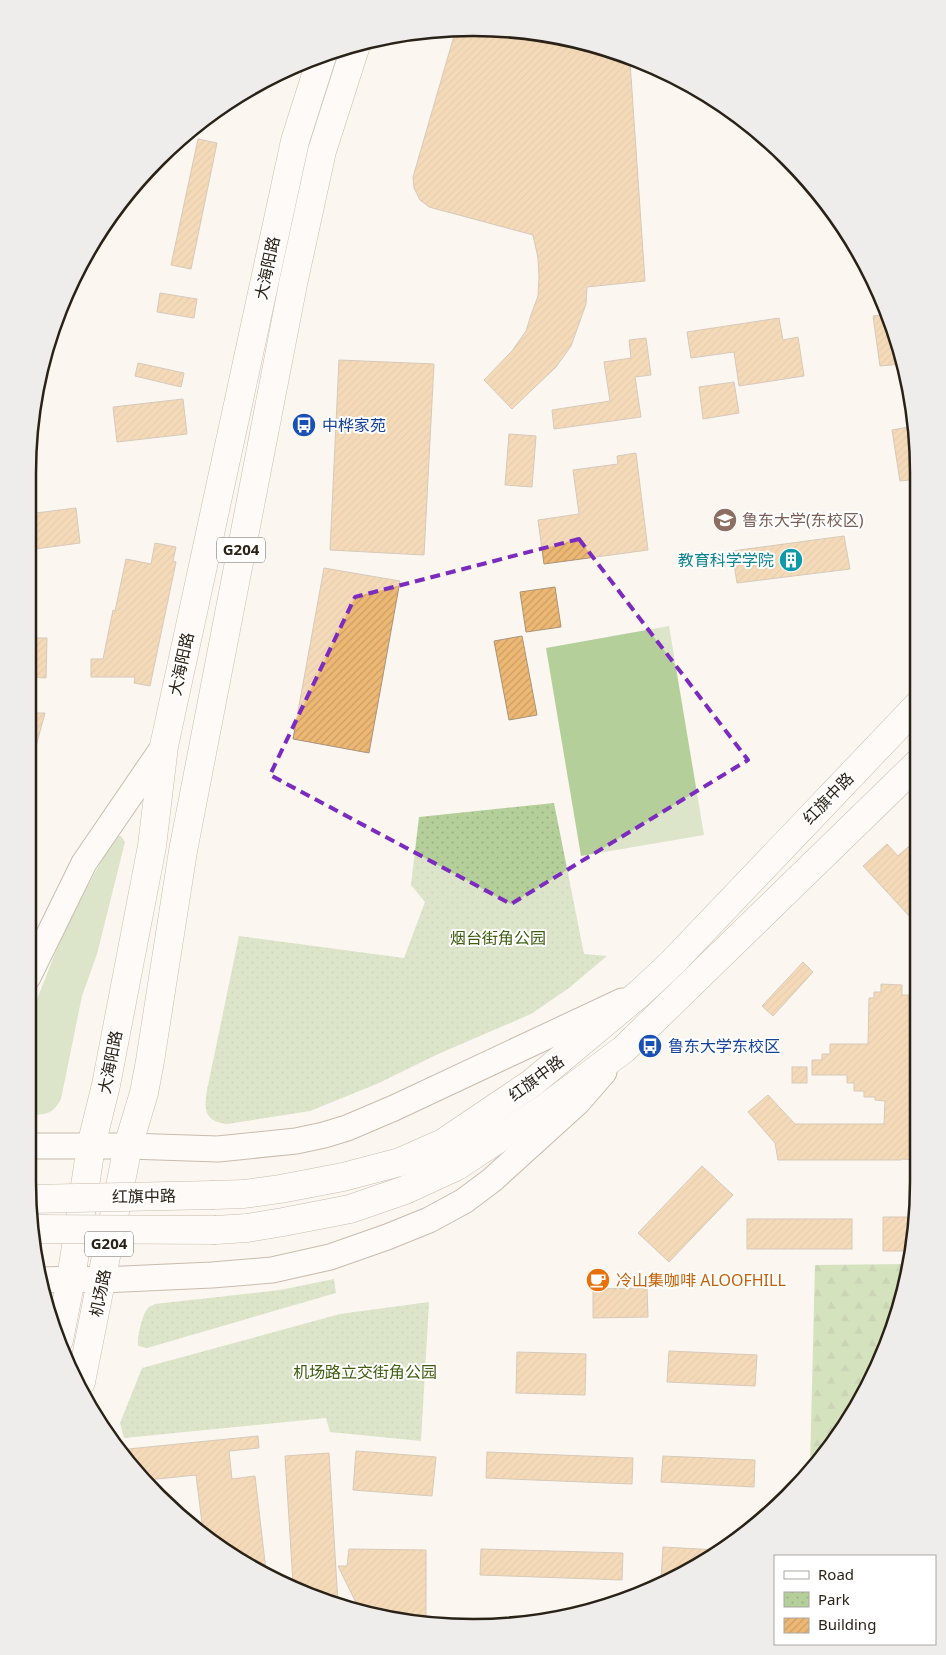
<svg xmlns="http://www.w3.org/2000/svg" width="946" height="1655" font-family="'Noto Sans','Noto Sans SC',sans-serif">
<defs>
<pattern id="forest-firs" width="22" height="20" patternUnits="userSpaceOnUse" patternTransform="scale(1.25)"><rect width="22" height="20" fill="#a7ca81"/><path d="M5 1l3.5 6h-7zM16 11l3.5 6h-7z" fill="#90ad6f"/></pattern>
<pattern id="park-dots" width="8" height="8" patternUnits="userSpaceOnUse" patternTransform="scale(1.25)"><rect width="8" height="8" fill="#b5cf9a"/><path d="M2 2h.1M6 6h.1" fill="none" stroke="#9cb184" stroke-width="1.8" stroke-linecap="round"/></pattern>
<pattern id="building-hatch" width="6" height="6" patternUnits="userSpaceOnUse" patternTransform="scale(1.25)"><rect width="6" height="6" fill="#edb874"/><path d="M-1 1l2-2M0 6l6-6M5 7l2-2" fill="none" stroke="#cb9e64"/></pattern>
</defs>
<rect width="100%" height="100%" fill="#fbf6f0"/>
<g fill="#b5cf9a">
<path d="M669 626 704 835 581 856 546 648Z"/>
<path d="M116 836H121L125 842 97 954 82 996 61 1099C52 1116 45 1114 28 1115V1022L64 931 113 839Z"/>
</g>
<path fill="url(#forest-firs)" d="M907 1264 895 1325 844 1429 810 1466 815 1265Z"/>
<g fill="url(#park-dots)">
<path d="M554 803 584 954 607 956 569 988 531 1014 436 1055 379 1083 310 1111 227 1124C204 1121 204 1110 207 1090L239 936 404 958 425 902 411 885 419 817Z"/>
<path d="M334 1279 336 1293 147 1348 138 1346C137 1338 142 1314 148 1308 150 1306 152 1306 155 1304L280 1290Z"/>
<path d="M429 1302 421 1441 330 1432 326 1418 124 1438 120 1423 142 1368 340 1314Z"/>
</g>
<g fill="url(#building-hatch)" stroke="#ab9377">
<path d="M473 28 534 33 630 62 645 281 587 287 586 304 571 346 556 367 512 409 484 380 512 351 526 331 531 315 538 296 539 277 538 258 533 235 429 207 420 200 414 188 413 177 456 29Z"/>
<path d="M198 139 217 143 191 269 171 265Z"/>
<path d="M160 293 197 299 194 318 157 312Z"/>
<path d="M888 314 895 330 902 364 880 366 873 316Z"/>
<path d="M779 318 783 340 798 337 804 376 739 386 734 352 691 358 687 332Z"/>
<path d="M646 338 651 375 635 377 641 417 554 429 552 410 610 401 604 362 631 358 629 340Z"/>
<path d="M339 360 434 364 424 555 330 550Z"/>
<path d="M138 363 184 373 181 387 135 376Z"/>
<path d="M734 382 739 413 703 419 699 387Z"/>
<path d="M183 399 187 434 117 442 113 407Z"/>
<path d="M914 426 918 444V479L900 481 892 430Z"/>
<path d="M509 434 536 436 532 487 505 485Z"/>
<path d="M636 453 648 550 544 564 538 520 579 514 573 470 618 464 617 456Z"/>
<path d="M76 508 80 543 28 550V514Z"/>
<path d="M844 536 850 569 737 583 732 551Z"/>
<path d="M155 543 176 547 173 561 176 562 150 686 134 683 135 677H91V659H103L113 610 115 611 126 559 151 564Z"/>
<path d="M324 568 400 581 369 753 293 739Z"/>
<path d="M555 587 561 627 526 632 520 592Z"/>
<path d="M522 636 537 715 509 720 494 641Z"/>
<path d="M28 638H47L46 678 28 677Z"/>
<path d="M28 713H45L32 761 28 760Z"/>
<path d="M918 838V862L911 868 918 875V910L910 917 863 866 887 844 898 856Z"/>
<path d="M803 962 813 972 773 1016 762 1006Z"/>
<path d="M881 984 902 985V995H909V1003L918 1004 917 1054 912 1053V1103H918V1160L901 1159V1160H778L775 1143 748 1112 768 1095 795 1124H884L885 1101 875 1100V1097H864V1091H854V1083H847V1075H812V1060H822V1054H830V1044H868L869 998H874V992H881Z"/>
<rect x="792" y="1067" width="15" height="16"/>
<path d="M702 1166 733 1195 669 1262 638 1233Z"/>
<path d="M883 1217H916L910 1251H883Z"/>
<rect x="747" y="1219" width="105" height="30"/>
<path d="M647 1288 648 1317 593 1318V1289Z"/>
<path d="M669 1351 757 1355 755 1386 667 1382Z"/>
<path d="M517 1352 586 1354 585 1395 516 1393Z"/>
<path d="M258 1436 259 1448 229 1451 232 1479 255 1476 266 1571 225 1552 203 1531 196 1475 148 1480 118 1450Z"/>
<path d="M356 1451 436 1457 432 1496 353 1490Z"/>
<path d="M487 1452 633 1458 632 1484 486 1478Z"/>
<path d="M329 1453 335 1554 338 1603 293 1583 285 1456Z"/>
<path d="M663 1456 755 1460 754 1487 661 1482Z"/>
<path d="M663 1547 718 1550 661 1580Z"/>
<path d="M349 1549 426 1550V1621L361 1613 338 1566H347Z"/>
<path d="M481 1549 623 1553 622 1580 480 1575Z"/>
</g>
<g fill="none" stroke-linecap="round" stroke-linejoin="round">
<g stroke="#8d765b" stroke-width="27">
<g id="secondary">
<path d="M28 977 84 863 164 746"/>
<path d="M28 1146H128L218 1149 296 1141 324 1135 347 1128 394 1108 622 1001"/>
<path d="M44 1280 71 1279 102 1280 212 1275 272 1270 330 1257 387 1237 429 1220 464 1201 492 1180 578 1102 604 1072"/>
</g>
</g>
<g stroke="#8d765b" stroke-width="29">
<g id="primary">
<path d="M214 1195 244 1194 280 1189 343 1177 400 1162 443 1143 532 1083 640 993 673 962 918 705"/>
<path d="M216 1230 247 1228 283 1222 350 1209 405 1190 457 1166 548 1106 624 1049 918 763"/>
</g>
</g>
<g stroke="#8d765b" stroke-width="29">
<g id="trunk">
<path d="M59 1340 71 1279 91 1146 106 1085 152 846 164 746 295 141 322 56"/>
<path d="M81 1382 128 1146 144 1093 150 1061 183 851 293 284 322 151 356 45"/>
</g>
</g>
<use href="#secondary" stroke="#fff" stroke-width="25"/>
<use href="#primary" stroke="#fff" stroke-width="28"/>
<use href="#trunk" stroke="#fff" stroke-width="28"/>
<g stroke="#8d765b" stroke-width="29" stroke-linecap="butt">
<g id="primary-bridge">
<path d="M30 1199 214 1195"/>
<path d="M35 1229 216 1230"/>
</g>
</g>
<use href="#primary-bridge" stroke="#fff" stroke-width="28"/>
</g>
<path d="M0 0H946V1655H0ZM579 539 748 760 511 904 270 775 355 597Z" fill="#fbf6f0" fill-opacity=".55" fill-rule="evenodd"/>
<path fill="none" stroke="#7b2cbf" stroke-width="4" stroke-dasharray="10 6" stroke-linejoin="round" d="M579 539 748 760 511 904 270 775 355 597Z"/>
<defs>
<g id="bus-disc" transform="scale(1.25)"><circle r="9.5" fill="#1a4fb4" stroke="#fff"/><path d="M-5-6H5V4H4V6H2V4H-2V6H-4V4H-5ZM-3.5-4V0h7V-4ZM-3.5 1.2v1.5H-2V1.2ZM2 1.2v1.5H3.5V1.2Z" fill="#fff"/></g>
<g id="university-disc" transform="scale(1.25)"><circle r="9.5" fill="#8d6e63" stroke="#fff"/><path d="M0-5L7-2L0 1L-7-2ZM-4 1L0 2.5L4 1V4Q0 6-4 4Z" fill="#fff"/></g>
<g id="building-disc" transform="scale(1.25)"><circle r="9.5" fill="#0f9aa8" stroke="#fff"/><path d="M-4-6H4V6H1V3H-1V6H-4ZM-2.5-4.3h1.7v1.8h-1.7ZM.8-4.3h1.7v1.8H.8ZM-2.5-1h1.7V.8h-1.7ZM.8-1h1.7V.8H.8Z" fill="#fff"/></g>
<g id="cafe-disc" transform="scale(1.25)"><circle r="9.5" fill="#e8710a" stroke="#fff"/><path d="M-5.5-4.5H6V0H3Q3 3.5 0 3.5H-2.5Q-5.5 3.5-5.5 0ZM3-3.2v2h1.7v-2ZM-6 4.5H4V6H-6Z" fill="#fff"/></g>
</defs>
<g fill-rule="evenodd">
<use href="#bus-disc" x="304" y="425"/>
<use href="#university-disc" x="725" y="520"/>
<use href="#building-disc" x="791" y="560"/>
<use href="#bus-disc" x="650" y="1046"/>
<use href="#cafe-disc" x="598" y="1280"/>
</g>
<g text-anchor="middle" stroke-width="4" stroke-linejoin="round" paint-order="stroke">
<g fill="#fff" stroke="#6b645d" stroke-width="1">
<rect x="217" y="537.5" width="48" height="25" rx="4"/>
<rect x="85" y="1231.5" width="48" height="25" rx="4"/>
</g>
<g font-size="15" font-weight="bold" fill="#2b2217">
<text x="241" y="555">G204</text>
<text x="109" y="1249">G204</text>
</g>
<g font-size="16" fill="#2b2217" stroke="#fff">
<text transform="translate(267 268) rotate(-78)" y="6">大海阳路</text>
<text transform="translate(181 664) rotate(-78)" y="6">大海阳路</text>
<text transform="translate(828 798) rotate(-46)" y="6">红旗中路</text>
<text transform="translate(110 1062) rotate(-79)" y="6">大海阳路</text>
<text transform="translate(536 1078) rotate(-37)" y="6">红旗中路</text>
<text transform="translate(144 1196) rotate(-1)" y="6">红旗中路</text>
<text transform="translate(100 1293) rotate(-79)" y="6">机场路</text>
</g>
<g font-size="16" fill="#164399" stroke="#fff" text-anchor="start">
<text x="322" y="431">中桦家苑</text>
<text x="668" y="1052">鲁东大学东校区</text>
</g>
<g font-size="16" fill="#785e54" stroke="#fff" text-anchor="start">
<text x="742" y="526">鲁东大学(东校区)</text>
</g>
<g font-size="16" fill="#0d838f" stroke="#fff" text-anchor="end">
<text x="774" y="566">教育科学学院</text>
</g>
<g font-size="16" fill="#405e11" stroke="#fff">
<text x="498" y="944">烟台街角公园</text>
<text x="365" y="1378">机场路立交街角公园</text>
</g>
<g font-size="16" fill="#c56008" stroke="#fff" text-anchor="start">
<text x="616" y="1286">冷山集咖啡 ALOOFHILL</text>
</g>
</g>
<path d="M0 0H946V1655H0ZM473 36H473A437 437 0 0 1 910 473V1182A437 437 0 0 1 473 1619H473A437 437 0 0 1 36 1182V473A437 437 0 0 1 473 36Z" fill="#eeedec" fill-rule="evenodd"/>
<path fill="none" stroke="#2b2217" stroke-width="2.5" d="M473 36H473A437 437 0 0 1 910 473V1182A437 437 0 0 1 473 1619H473A437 437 0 0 1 36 1182V473A437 437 0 0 1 473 36Z"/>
<rect x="774" y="1555" width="162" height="90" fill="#ffffff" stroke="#aaa7a2"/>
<rect x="784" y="1571" width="25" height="8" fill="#ffffff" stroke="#aaa7a2"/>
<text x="818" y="1580" font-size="15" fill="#2b2217">Road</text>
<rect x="784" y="1592" width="25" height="15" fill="url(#park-dots)" stroke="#aaa7a2"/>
<text x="818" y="1605" font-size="15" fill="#2b2217">Park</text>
<rect x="784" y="1618" width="25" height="15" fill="url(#building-hatch)" stroke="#aaa7a2"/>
<text x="818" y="1630" font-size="15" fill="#2b2217">Building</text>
</svg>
